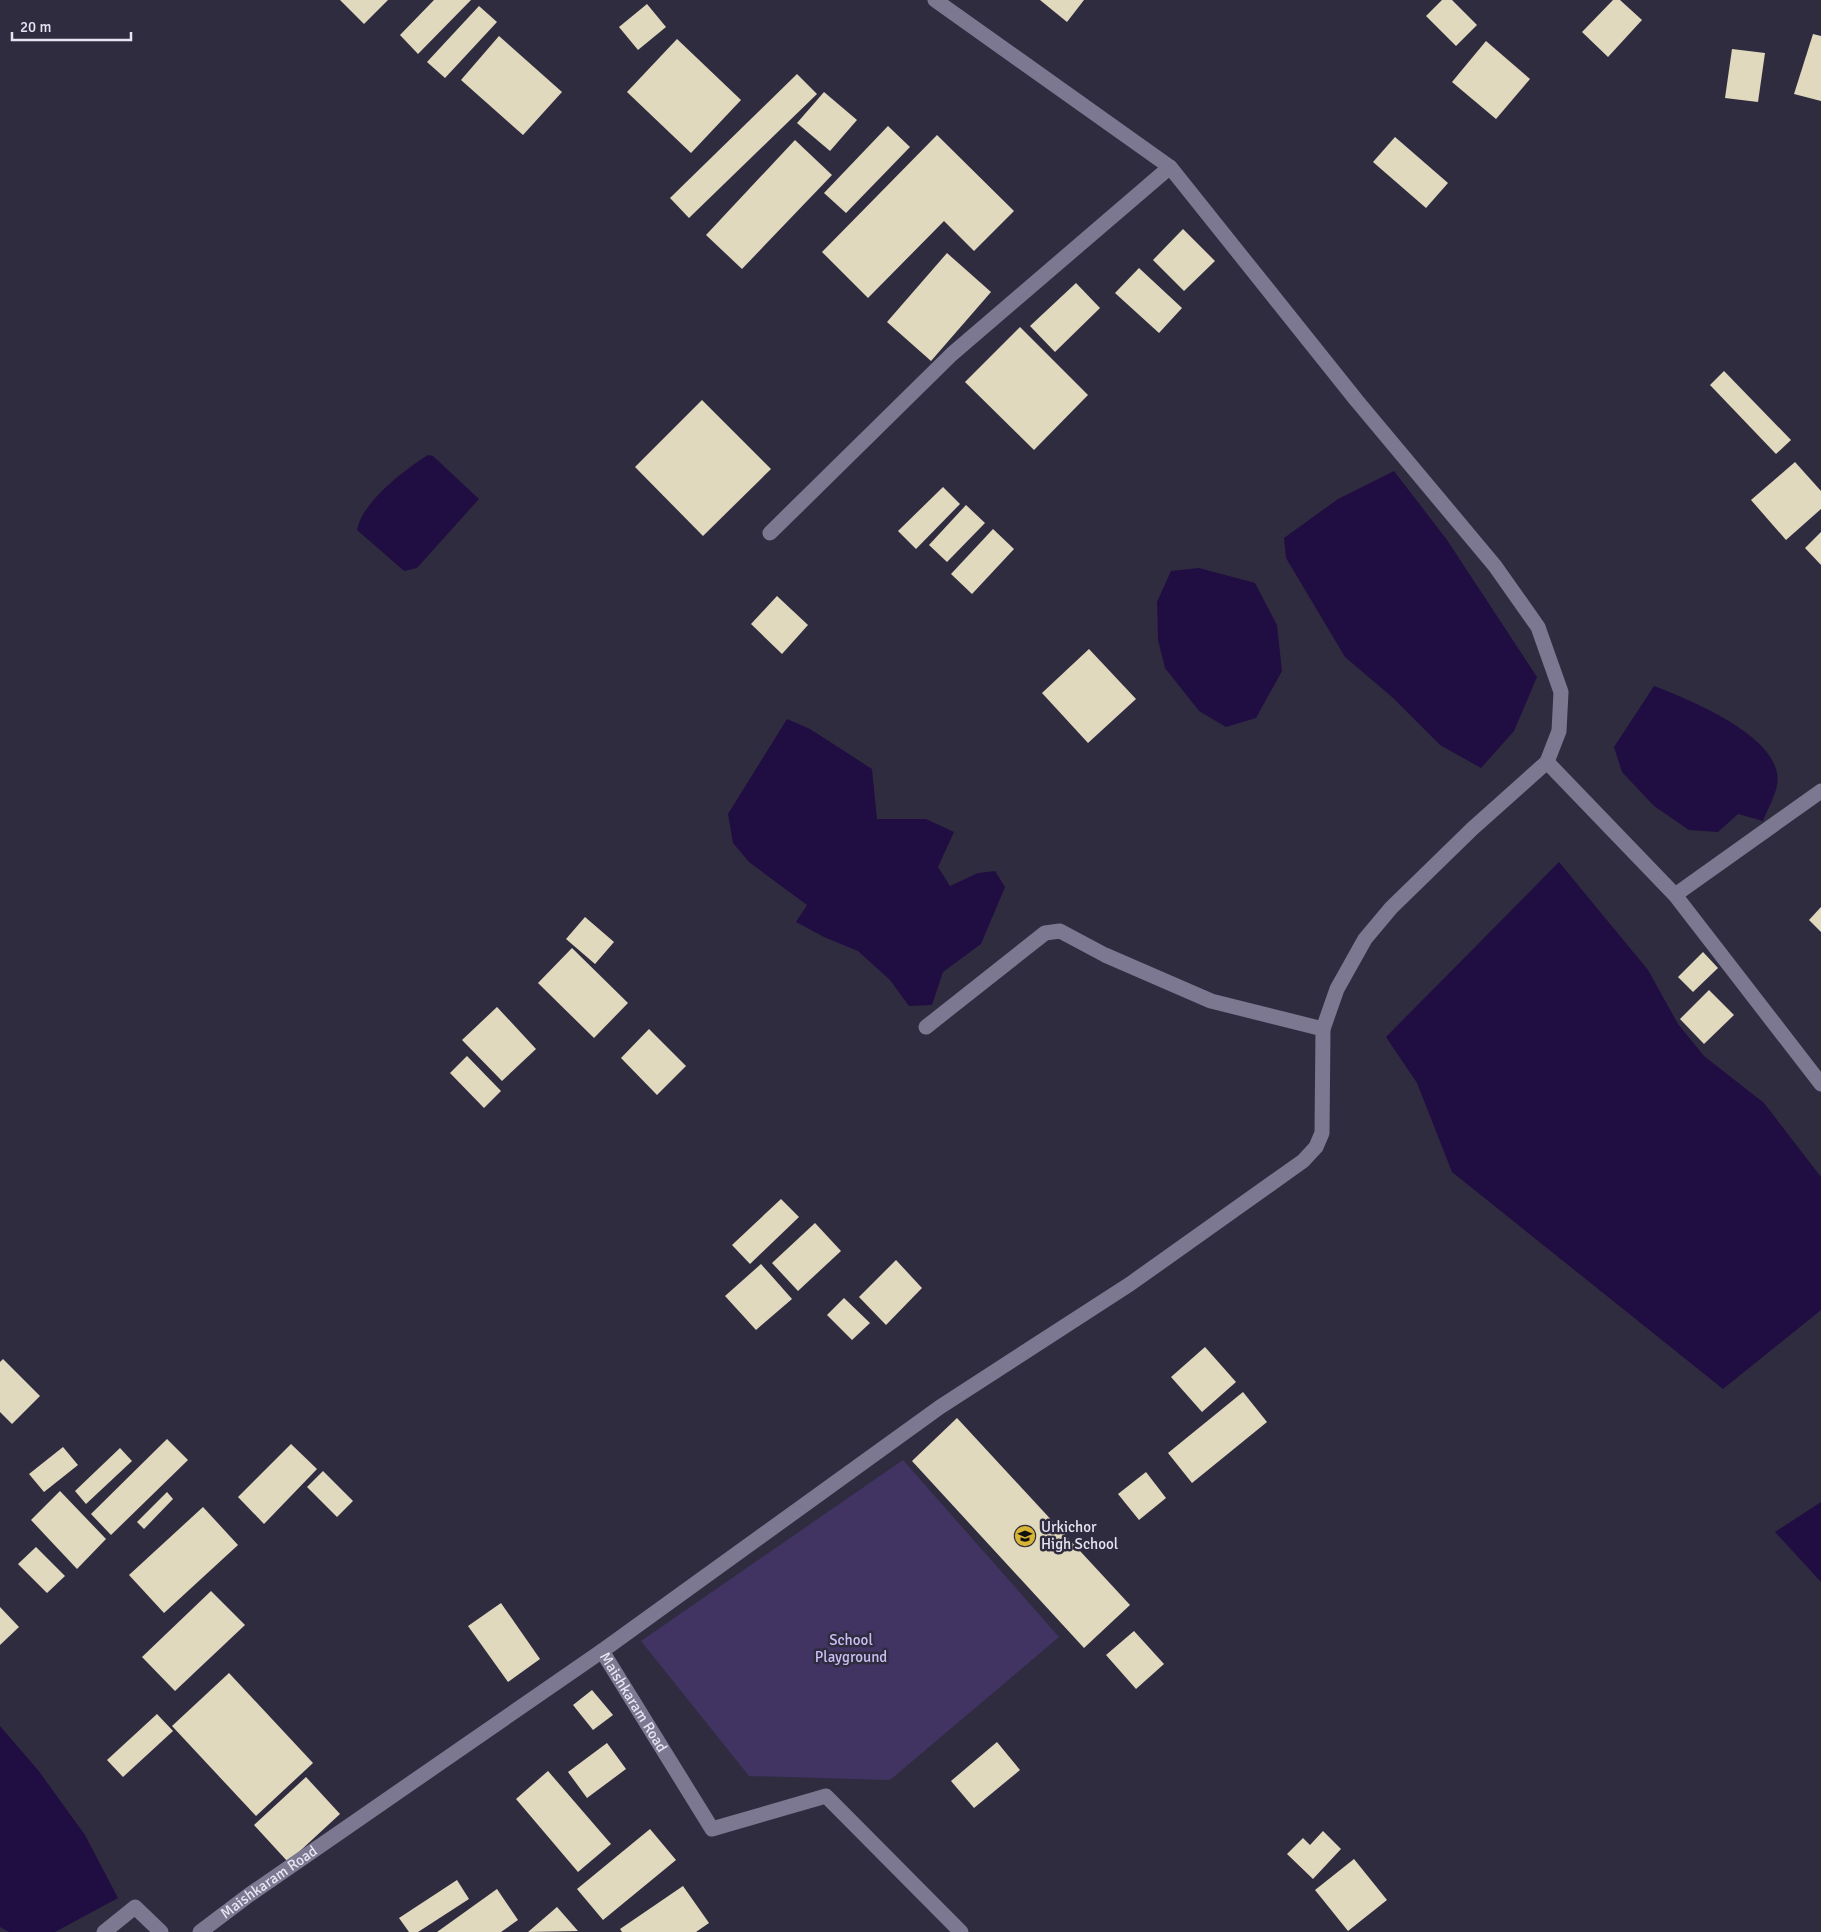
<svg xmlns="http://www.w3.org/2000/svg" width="1821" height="1932" font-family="Signika,sans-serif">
<rect width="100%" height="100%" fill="#302c40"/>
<path fill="#413463" d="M903 1460 1059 1637 890 1780 749 1776 641 1641Z"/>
<g fill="#200d41">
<path d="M428 455 433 456 479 499 417 568 404 571 357 530C362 502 404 470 428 455Z"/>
<path d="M1394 471 1447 540 1537 677 1514 731 1481 768 1440 745 1392 697 1345 657 1286 558 1284 538 1338 499Z"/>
<path d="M1199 568 1255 583 1277 625 1282 671 1256 718 1226 727 1199 711 1165 668 1158 640 1157 602 1171 571Z"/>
<path d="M1654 686C1688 699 1786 738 1777 785 1775 797 1767 810 1763 821L1738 814 1718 832 1689 830 1654 806 1622 772 1614 747Z"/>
<path d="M787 719 810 729 872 769 877 819H926L954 832 938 867 950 886 978 873 995 871 1005 887 981 944 943 972 932 1005 909 1006 890 980 858 951 824 937 796 922 807 905 749 862 733 843 728 814Z"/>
<path d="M1559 862 1648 970 1678 1024 1704 1056 1764 1103 1821 1177V1310L1723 1389 1452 1172 1417 1083 1386 1037Z"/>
<path d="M1821 1502V1582L1775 1532Z"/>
<path d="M0 1726 38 1770 85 1835 118 1898 55 1932H9L0 1927Z"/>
</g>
<g fill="#e1d9be">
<path d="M340 0H388L364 24Z"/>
<path d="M434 0H471L418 54 400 35Z"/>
<path d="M1040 0H1084L1067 22Z"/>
<path d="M1442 0H1452L1477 25 1456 46 1426 16Z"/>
<path d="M1613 0H1620L1642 20 1608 57 1582 32Z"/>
<path d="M647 4 666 27 638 50 619 27Z"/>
<path d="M479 6 497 22 445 78 427 62Z"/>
<path d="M1813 34 1821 36V101L1794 94Z"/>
<path d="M499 36 562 92 523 135 461 80Z"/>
<path d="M677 39 741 100 691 153 627 92Z"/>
<path d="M1486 41 1530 79 1496 119 1452 82Z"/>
<path d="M1732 49 1765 53 1758 102 1725 98Z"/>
<path d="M797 74 817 94 689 218 670 198Z"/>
<path d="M824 92 857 120 830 151 797 123Z"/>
<path d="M888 126 910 147 846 213 824 193Z"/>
<path d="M937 135 1014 211 974 251 944 221 868 298 822 252Z"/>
<path d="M1395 137 1448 183 1426 208 1373 162Z"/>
<path d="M795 140 832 175 742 269 706 235Z"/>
<path d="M1183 229 1215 261 1184 291 1153 260Z"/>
<path d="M947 253 991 292 931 361 887 322Z"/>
<path d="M1139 268 1182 308 1159 333 1115 293Z"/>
<path d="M1076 283 1100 308 1055 352 1030 326Z"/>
<path d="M1020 327 1088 395 1034 450 965 382Z"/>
<path d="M1724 371 1791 440 1776 454 1710 385Z"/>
<path d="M702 400 771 469 703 536 635 467Z"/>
<path d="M1795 462 1821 491V509L1786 540 1751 500Z"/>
<path d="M943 487 960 504 916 549 898 531Z"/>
<path d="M966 505 985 523 947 562 929 545Z"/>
<path d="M993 529 1014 549 972 594 951 574Z"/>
<path d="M1821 532V565L1805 548Z"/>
<path d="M777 596 808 625 782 654 751 624Z"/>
<path d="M1089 649 1136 699 1088 743 1042 693Z"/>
<path d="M1821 907V932L1809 920Z"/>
<path d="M585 917 614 942 595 964 566 939Z"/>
<path d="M572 948 628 1003 594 1038 538 983Z"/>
<path d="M1703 952 1718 968 1693 992 1678 977Z"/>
<path d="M1709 990 1734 1015 1704 1044 1680 1019Z"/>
<path d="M497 1007 536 1049 502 1081 462 1040Z"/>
<path d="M649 1029 686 1066 657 1095 621 1058Z"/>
<path d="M467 1056 501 1091 484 1108 450 1073Z"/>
<path d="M781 1199 799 1217 750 1264 732 1245Z"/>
<path d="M815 1223 841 1251 798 1291 772 1263Z"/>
<path d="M896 1260 922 1288 886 1325 859 1297Z"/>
<path d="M761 1264 792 1299 756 1330 725 1296Z"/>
<path d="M844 1298 870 1323 852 1340 827 1315Z"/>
<path d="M1205 1347 1236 1382 1202 1412 1171 1377Z"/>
<path d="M3 1359 40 1396 12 1424 0 1412V1362Z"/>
<path d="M1243 1392 1267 1422 1192 1483 1168 1453Z"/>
<path d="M957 1418 1130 1605 1084 1648 912 1461Z"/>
<path d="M167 1439 188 1460 111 1535 91 1514Z"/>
<path d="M291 1444 317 1469 264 1524 238 1497Z"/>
<path d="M63 1447 78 1465 44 1492 29 1474Z"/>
<path d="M120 1448 132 1461 86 1504 75 1491Z"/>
<path d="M323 1471 353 1501 337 1517 307 1487Z"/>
<path d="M1146 1472 1166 1498 1139 1520 1118 1494Z"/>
<path d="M60 1491 106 1539 77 1569 31 1520Z"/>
<path d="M167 1492 173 1499 144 1529 137 1522Z"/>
<path d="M203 1507 238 1545 164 1613 129 1575Z"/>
<path d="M36 1547 65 1576 47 1593 18 1564Z"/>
<path d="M211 1591 245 1625 175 1691 142 1657Z"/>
<path d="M501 1603 540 1659 508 1682 468 1626Z"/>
<path d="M0 1607 19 1627 0 1645Z"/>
<path d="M1134 1631 1164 1664 1136 1689 1106 1655Z"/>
<path d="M229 1673 313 1763 256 1816 172 1726Z"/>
<path d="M592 1690 613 1715 593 1730 573 1705Z"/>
<path d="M157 1714 173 1731 123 1777 107 1760Z"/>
<path d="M997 1742 1020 1770 974 1808 951 1781Z"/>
<path d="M607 1743 626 1769 587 1798 568 1772Z"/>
<path d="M548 1771 611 1844 578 1872 516 1799Z"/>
<path d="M306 1777 340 1814 288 1862 254 1825Z"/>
<path d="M650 1829 676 1860 603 1920 577 1889Z"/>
<path d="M1323 1831 1341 1849 1313 1879 1287 1854 1303 1838 1310 1845Z"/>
<path d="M1354 1859 1387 1900 1348 1931 1315 1890Z"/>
<path d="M457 1880 469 1899 418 1932H409L399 1918Z"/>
<path d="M683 1886 709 1923 696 1932H622L620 1929Z"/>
<path d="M497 1889 518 1920 501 1932H437Z"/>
<path d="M557 1907 578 1931 528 1932Z"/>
</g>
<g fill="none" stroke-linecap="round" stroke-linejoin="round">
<g stroke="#7d7891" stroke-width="15">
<path d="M935 0 1170 167"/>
<path d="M770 533 952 354 1170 167 1357 401 1495 566 1538 627 1561 692 1559 731 1547 762"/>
<path d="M1675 895 1821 791"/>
<path d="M926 1027 1045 933 1060 931 1105 955 1211 1001 1323 1029"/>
<path id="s1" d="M602 1651 712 1829 826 1796 961 1932"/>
<path d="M104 1932 135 1907 161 1932"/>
<path id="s2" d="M200 1932 249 1895 602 1651 940 1407 1130 1284 1303 1161 1316 1147 1322 1133 1323 1029 1337 989 1365 939 1391 908 1472 829 1547 762 1675 895 1821 1084"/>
</g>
</g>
<defs>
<g id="school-disc" transform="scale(1.125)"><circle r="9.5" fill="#d7b434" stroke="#302c40"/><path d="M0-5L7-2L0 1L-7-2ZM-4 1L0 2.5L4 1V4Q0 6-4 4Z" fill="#111"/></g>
</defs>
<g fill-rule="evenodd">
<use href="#school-disc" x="1025" y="1536"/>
</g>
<g text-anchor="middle" stroke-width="5" stroke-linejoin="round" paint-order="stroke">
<g font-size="15" fill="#e7e5f2" stroke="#302c40" text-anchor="start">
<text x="1041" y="1532">Urkichor<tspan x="1041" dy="17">High School</tspan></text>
</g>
<g font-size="15" fill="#cbc0f4" stroke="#302c40">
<text x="851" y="1645">School<tspan x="851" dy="17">Playground</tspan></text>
</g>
<g font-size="15" fill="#e7e5f2" stroke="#302c40">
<text dy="5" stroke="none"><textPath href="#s1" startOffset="60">Maishkaram Road</textPath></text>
<text dy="5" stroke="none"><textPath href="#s2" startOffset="85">Maishkaram Road</textPath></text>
</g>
</g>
<path d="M12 32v8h119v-8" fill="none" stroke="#e7e5f2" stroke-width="2.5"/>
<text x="20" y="32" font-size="15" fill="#e7e5f2" stroke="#302c40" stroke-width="4" paint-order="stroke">20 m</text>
</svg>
